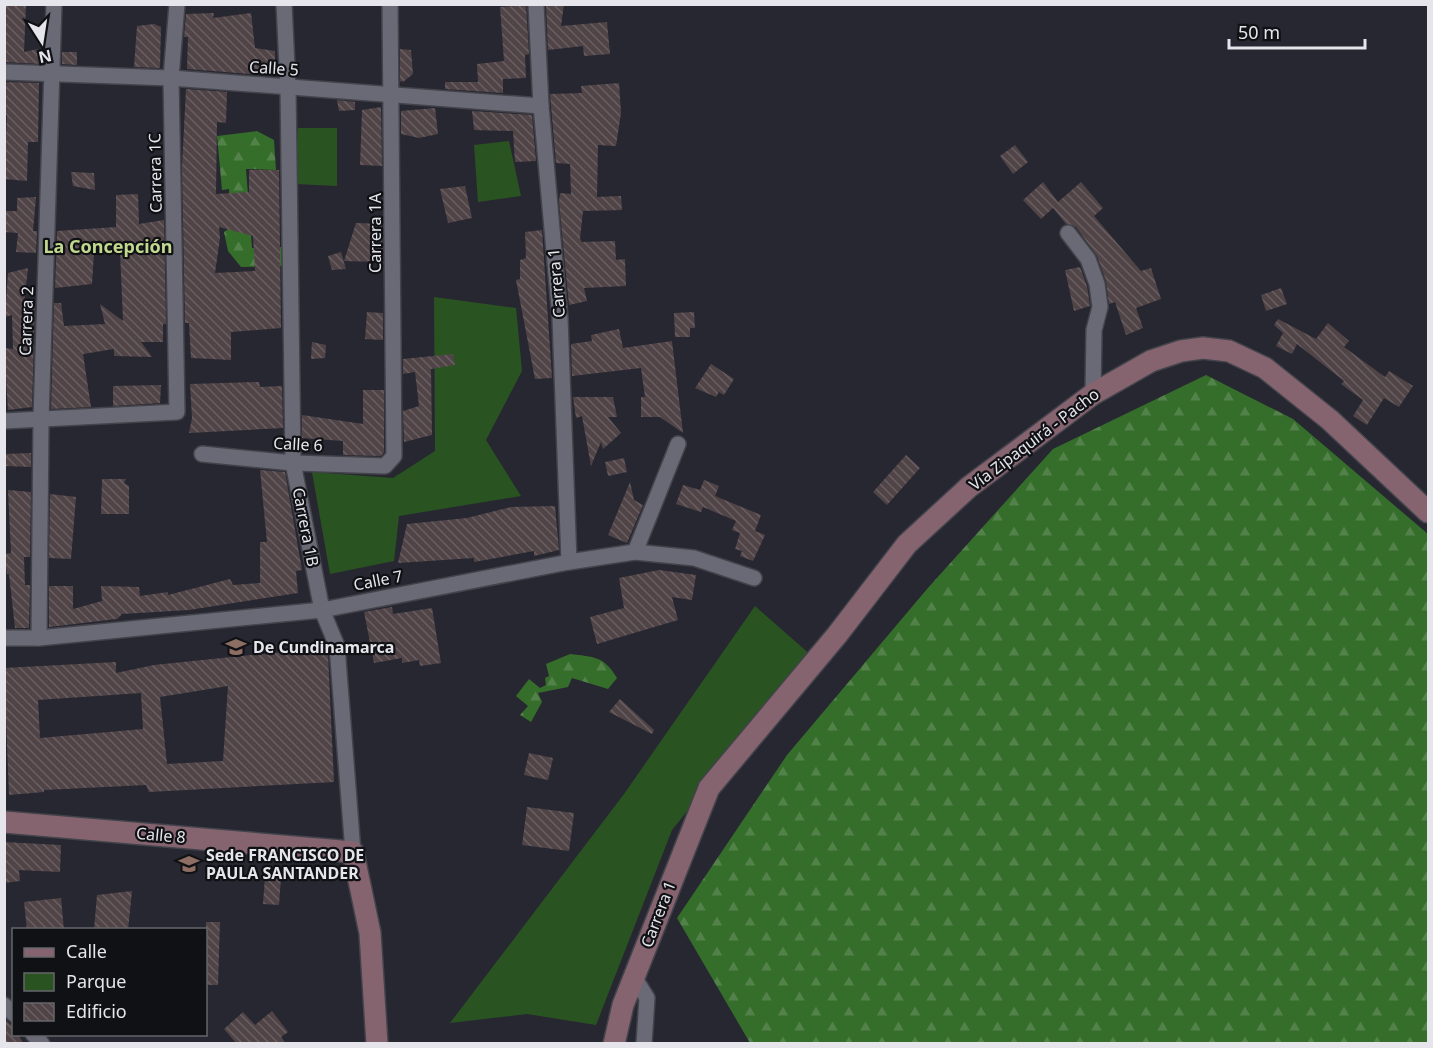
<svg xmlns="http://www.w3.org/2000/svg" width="1433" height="1048" font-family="'Noto Sans',sans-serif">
<defs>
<pattern id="forest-firs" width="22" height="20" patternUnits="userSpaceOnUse" patternTransform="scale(1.5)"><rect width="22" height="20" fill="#356d2a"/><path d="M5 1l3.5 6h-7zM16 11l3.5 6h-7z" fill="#528249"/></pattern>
<pattern id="building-back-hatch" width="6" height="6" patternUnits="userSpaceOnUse" patternTransform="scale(1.5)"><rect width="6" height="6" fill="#504447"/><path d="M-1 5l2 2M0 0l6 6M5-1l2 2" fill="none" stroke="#695f62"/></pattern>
</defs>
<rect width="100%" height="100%" fill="#272731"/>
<g fill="#2a5322">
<path d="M298 128H337V186L295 184Z"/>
<path d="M509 141 521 196 478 202 474 145Z"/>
<path d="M434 297 516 308 522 371 486 440 521 496 399 516 394 561 330 574 312 472 393 478 435 451Z"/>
<path d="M755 606 812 656 672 830 596 1025 527 1014 450 1023 624 794Z"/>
</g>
<g fill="url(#forest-firs)">
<path d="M257 131 274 140 276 170 246 169 252 248 282 247V266L241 267 228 251 224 232 231 227 229 189 222 190 217 136Z"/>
<path d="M1206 375 1293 419 1428 534V1043H750L677 918 787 755 927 589 1053 449Z"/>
<path d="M570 654C594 657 604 656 617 678L608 689 572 678 568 687 538 693 542 702 531 722 520 715 528 706 516 696 529 679 540 688 546 685 545 678 549 676 546 664Z"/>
</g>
<g fill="url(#building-back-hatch)" fill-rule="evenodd">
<path d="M4 4H26L24 52 38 49 39 53H43L42 64 4 62Z"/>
<path d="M546 4H564L561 26 607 22 610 54 584 56 583 46 548 50Z"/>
<path d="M526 5 529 54 525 55 526 78 503 79V93L445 89V82H478L477 64 504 61 500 7Z"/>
<path d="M214 13 213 18 251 13 255 48 275 51V76L187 69 188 37H184L186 14Z"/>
<path d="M154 24 161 27 160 68 134 67 137 26Z"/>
<path d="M400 49 411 50 413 74 403 82 400 81Z"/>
<path d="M62 52H77V65L62 64Z"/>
<path d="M4 82 39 83 38 142H28L27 181 4 179 7 115H4Z"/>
<path d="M619 83 621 113 616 146 598 145 597 197 621 196 622 210 583 211 580 239 582 242 615 241 616 260 625 259 626 286 584 288 587 301 569 305 559 202 560 193 571 194 570 164 556 163 550 94 582 93 581 86Z"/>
<path d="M186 89 227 92 226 123 217 122 216 194 249 192V170H279L281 328 231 332V360L191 358 189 323H185L182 167ZM219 227 253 236 255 271 215 273 220 238Z"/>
<path d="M337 100 355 102V110L339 111Z"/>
<path d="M381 107 382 166 360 165 362 110Z"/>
<path d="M435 108 438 134 419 138 401 134V111Z"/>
<path d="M472 111 532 115 536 161 515 162 513 131 474 130Z"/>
<path d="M1015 145 1028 162 1013 174 1000 156Z"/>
<path d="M71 172 94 173 95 190 73 186Z"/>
<path d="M1043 182 1058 202 1081 182 1103 208 1094 216 1141 271 1151 268 1161 299 1136 308 1143 328 1126 335 1115 302 1109 304 1106 281 1097 256 1076 227 1066 224 1053 208 1041 219 1023 200Z"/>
<path d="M465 186 472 218 448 223 440 189Z"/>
<path d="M138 194 139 224 164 220 166 324H163V342H141L152 357 114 356V349L83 354 91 407 51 409 54 303H61L64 326 105 324 100 304 123 321 120 252 94 253 92 284 55 288 57 231 116 227V195Z"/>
<path d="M36 197 33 231H37L36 253 16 252 18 233 4 232V211H17V198Z"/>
<path d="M356 223 382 224 383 262 344 261Z"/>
<path d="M542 230 552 378 535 379 516 280 520 279V260L526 258 525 232Z"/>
<path d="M341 252 346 269 332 270 328 256Z"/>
<path d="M1080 267 1087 286 1090 306 1074 311 1065 270Z"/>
<path d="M28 268 24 304H35L32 407 8 410 4 348 13 349 12 315 5 317 8 273Z"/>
<path d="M1281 288 1287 304 1266 311 1261 295Z"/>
<path d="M367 312 383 313V340L365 339Z"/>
<path d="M694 312 695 328H690V337H675L674 313Z"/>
<path d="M1278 319 1316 339 1328 323 1349 341 1344 347 1385 377 1389 371 1413 386 1399 407 1384 398 1367 425 1353 416 1363 400 1341 384 1344 381 1297 344 1292 354 1276 346 1283 333 1274 325Z"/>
<path d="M619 329 623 348 672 341 683 433 660 417H641V397H645L641 368 572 376 571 344 592 341 591 335Z"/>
<path d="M312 342 326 345 325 358 311 359Z"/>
<path d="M453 354 455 365 431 369 432 435 404 442 403 411 419 406 415 372 403 374V359Z"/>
<path d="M711 364 734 379 724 395 719 392 716 397 695 388Z"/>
<path d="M259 382 260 387 282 386 283 428 189 433 192 418 190 384Z"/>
<path d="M161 385 160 403 113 406V386Z"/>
<path d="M363 390H384V452L381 456 343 455V441L302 438V415L363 424Z"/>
<path d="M573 397H613L617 417H608L621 433 603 449 601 442 591 466 582 416 576 418Z"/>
<path d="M31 453V467L4 466V454Z"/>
<path d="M906 455 920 468 887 505 873 492Z"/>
<path d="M624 458 627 472 608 476 605 462Z"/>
<path d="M260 470 285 472 302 570 296 571 298 593 189 610 122 614 117 619 49 627V586H73V609L102 601 101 586 139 587 140 596 168 592V595L230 579 233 585 260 583V542H267Z"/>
<path d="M102 479H126L124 483 129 486V514H101Z"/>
<path d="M704 480 719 486 715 496 761 515 755 531 765 535 753 561 740 556 742 551 735 549 740 533 732 530 736 521 703 507 701 512 676 504 683 485 700 490Z"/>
<path d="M630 482 634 500 643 505 627 543 608 535Z"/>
<path d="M8 490 31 492 30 557H24L25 585H30L29 628H15L9 574H7L4 554 11 553Z"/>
<path d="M50 494 76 497 71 559 49 558Z"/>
<path d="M555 506 559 550 534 556V551L474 562V558L398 563 407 524 467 518 511 507Z"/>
<path d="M659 570 696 575 692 600 672 597 678 620 597 644 590 617 624 608 619 578Z"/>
<path d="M392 607 393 614 432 608 441 663 420 666 419 660 402 663V658L374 663 364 612Z"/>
<path d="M301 650 328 654 334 782 149 792 146 785 44 790V792L9 795 4 668 116 662V673L154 665ZM228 686 223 761 167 764 160 697ZM141 693 143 729 40 738 38 700Z"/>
<path d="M620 699 654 730 652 734 609 712Z"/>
<path d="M529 753 553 758 548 780 524 775Z"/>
<path d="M527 807 574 813 569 851 522 845Z"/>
<path d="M4 842 61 845 60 872 19 870 20 881 4 883Z"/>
<path d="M265 876 281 877 279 905 263 904Z"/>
<path d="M132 891 128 930H94L97 895Z"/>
<path d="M61 898 64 930H27L24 902Z"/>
<path d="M206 922H220L218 985H206Z"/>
<path d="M272 1011 288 1032 281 1037 286 1044H237L224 1029 243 1012 255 1025Z"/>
<path d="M4 1019 14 1027V1035H18L24 1044H4Z"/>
</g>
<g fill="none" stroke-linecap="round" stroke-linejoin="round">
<g stroke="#43434b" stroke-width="18">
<g id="minor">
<path d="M284 4 288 87 293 463 322 610 337 646 353 852"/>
<path d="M536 4 541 106 560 318 569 562"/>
<path d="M4 72 171 78 541 106"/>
<path d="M1068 233 1088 259 1097 284 1100 307 1094 330 1093 394"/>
<path d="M4 421 177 412 171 78 177 4"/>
<path d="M202 454 293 463 385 466 394 456 390 4"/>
<path d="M635 552 678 444"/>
<path d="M4 638H39L322 610 569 562 635 552 694 558 754 578"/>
<path d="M39 638 41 420 54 4"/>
<path d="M634 977 647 998 644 1044"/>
<path d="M4 1005 14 1014"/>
<path d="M33 1034 42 1044"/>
</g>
</g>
<g stroke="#43434b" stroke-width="24">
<g id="secondary">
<path d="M4 822 353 852 370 933 377 1044"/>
<path d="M614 1044 623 1005 709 788 837 635 907 544 969 487 1093 394 1151 361 1181 351 1203 348 1229 351 1265 368 1330 420 1428 512"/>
</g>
</g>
<use href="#minor" stroke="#696a75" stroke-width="15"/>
<use href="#secondary" stroke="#856470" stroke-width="21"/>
</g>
<defs>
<g id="university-bare" transform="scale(1.62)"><path d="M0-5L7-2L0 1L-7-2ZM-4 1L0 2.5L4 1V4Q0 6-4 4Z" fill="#8d6e63" stroke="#101115" stroke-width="2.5" paint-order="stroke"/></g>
</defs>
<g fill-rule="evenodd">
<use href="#university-bare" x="236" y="647"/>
<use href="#university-bare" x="189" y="864"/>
</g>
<g text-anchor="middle" stroke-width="4.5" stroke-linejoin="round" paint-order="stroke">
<g font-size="16" fill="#e5e5eb" stroke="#101115">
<text transform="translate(274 68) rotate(4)" y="6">Calle 5</text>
<text transform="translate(155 173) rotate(-91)" y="6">Carrera 1C</text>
<text transform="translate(375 233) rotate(-90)" y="6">Carrera 1A</text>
<text transform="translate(556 283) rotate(-95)" y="6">Carrera 1</text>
<text transform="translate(26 321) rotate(-88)" y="6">Carrera 2</text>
<text transform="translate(1034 439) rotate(-37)" y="6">Vía Zipaquirá - Pacho</text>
<text transform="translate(298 444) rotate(3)" y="6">Calle 6</text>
<text transform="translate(306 527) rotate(79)" y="6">Carrera 1B</text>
<text transform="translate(378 580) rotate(-11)" y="6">Calle 7</text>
<text transform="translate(161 835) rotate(5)" y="6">Calle 8</text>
<text transform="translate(658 914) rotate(-69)" y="6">Carrera 1</text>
</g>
<g font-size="16" font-weight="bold" fill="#e5e5eb" stroke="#101115" text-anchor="start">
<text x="253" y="653">De Cundinamarca</text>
<text x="206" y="861">Sede FRANCISCO DE<tspan x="206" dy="18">PAULA SANTANDER</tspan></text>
</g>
<g font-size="18" font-weight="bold" fill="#c1d88e" stroke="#101115">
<text x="108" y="253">La Concepción</text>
</g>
</g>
<rect width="1433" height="1048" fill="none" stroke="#e5e5eb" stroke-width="12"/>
<rect x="12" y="928" width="195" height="108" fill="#101115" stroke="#65666b" stroke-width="1.5"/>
<rect x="24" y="948" width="30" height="9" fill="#856470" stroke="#65666b" stroke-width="1.5"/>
<text x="66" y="958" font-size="18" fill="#e5e5eb">Calle</text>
<rect x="24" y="973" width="30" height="18" fill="#2a5322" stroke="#65666b" stroke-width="1.5"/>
<text x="66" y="988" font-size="18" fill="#e5e5eb">Parque</text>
<rect x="24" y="1003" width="30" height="18" fill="url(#building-back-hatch)" stroke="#65666b" stroke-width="1.5"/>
<text x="66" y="1018" font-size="18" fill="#e5e5eb">Edificio</text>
<g transform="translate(42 42) rotate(168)" stroke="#101115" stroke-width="4.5" paint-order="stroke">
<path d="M0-4.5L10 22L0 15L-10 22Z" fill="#e5e5eb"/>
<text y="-9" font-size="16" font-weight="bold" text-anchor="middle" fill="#e5e5eb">N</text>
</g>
<path d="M1229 39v9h136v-9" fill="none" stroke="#e5e5eb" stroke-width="3"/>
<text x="1238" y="39" font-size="18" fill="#e5e5eb" stroke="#101115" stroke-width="4.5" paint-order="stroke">50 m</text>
</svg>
